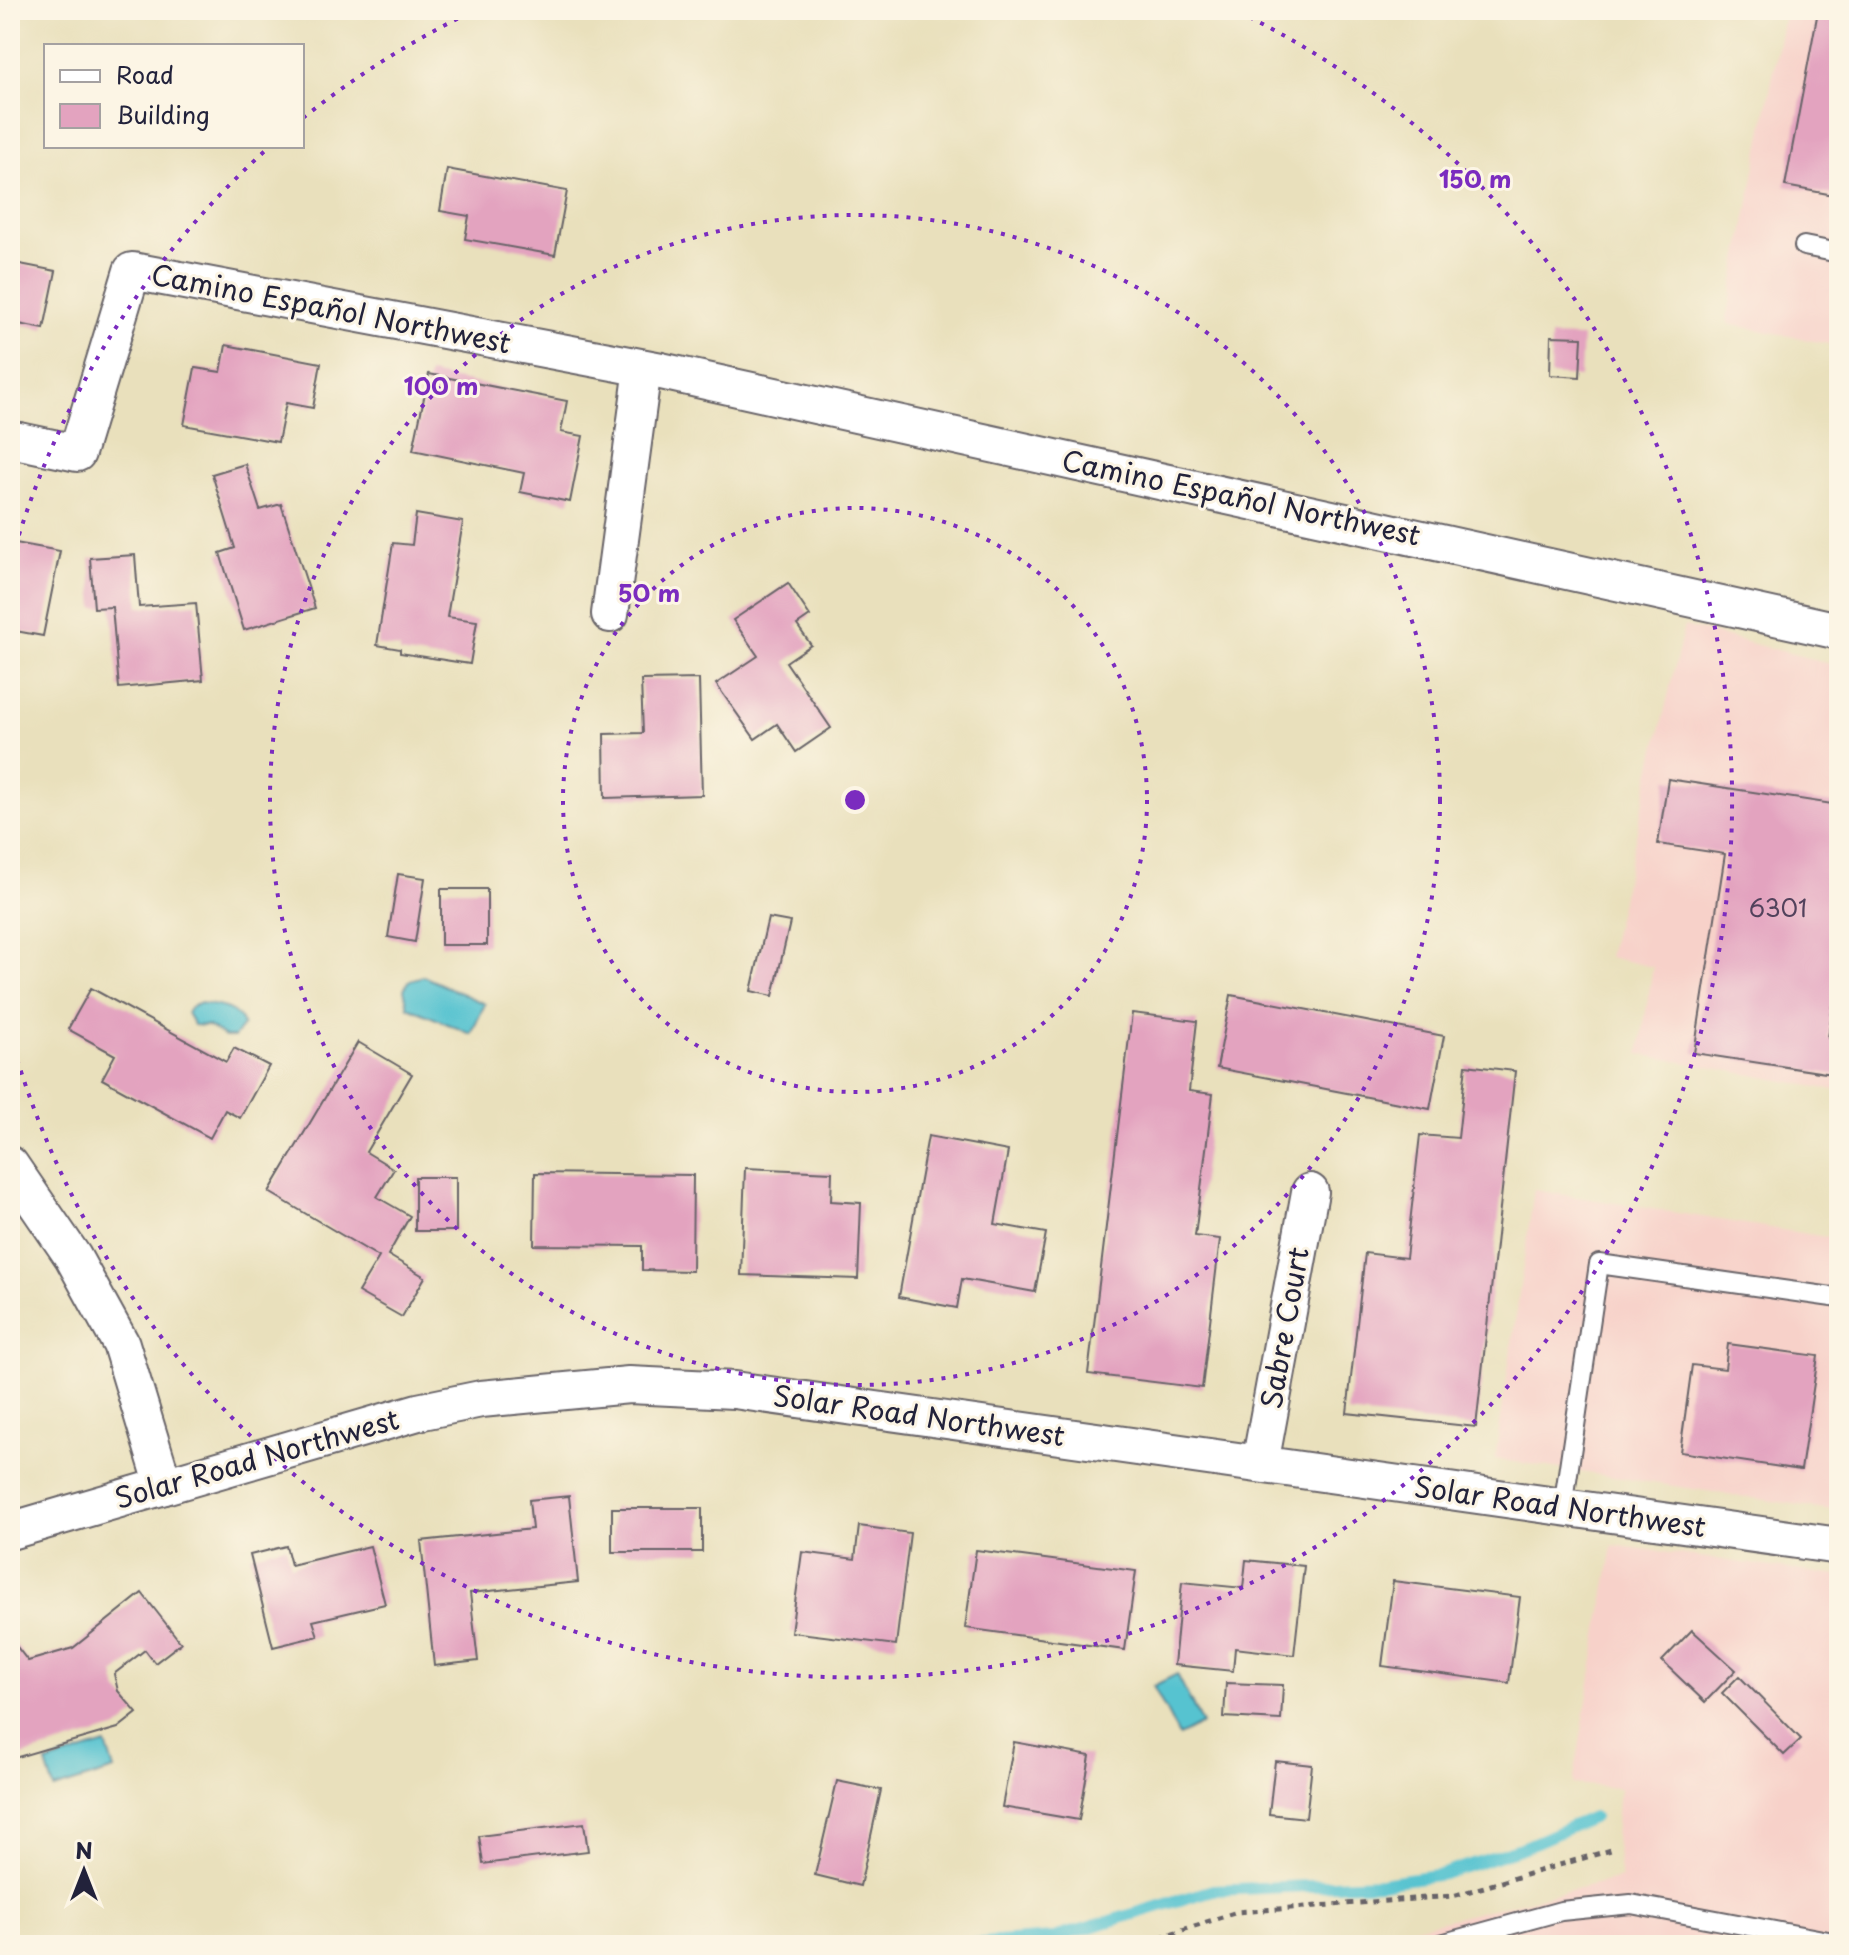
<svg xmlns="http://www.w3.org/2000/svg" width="1849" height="1955" font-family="'Playpen Sans',sans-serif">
<rect width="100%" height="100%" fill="#fcf5e5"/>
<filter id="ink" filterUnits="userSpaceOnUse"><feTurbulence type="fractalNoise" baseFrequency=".0125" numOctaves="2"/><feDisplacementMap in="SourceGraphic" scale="16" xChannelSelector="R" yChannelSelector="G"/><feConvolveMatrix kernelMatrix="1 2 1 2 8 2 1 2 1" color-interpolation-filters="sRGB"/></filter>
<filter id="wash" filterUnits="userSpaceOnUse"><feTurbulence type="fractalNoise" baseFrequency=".006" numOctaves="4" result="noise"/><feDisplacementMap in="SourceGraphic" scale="32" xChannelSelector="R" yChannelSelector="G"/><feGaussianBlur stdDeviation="1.8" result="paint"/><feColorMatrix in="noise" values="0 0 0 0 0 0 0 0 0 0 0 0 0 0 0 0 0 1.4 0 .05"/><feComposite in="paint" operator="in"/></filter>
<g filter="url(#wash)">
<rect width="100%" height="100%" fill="#e9e0bc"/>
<g fill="#f7d1c9">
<path d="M1785 10H1839V346L1729 324 1727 319Z"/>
<path d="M1684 626 1839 666V1091L1639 1054 1653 967 1608 957Z"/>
<path d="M1534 1190 1839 1239V1511L1495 1459Z"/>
<path d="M1613 1545 1839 1576V1945H1342L1621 1878 1615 1838 1619 1788 1573 1784Z"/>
</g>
<g fill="#57c3d0" stroke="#3c7286" stroke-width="2">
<path d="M423 976 485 1004 471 1034 408 1007 404 989 410 980Z"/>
<path d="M201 1003C218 1006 237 1007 243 1025L234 1037H225L208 1026 194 1025 187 1013 191 1007Z"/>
<path d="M1177 1674 1202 1724 1179 1736 1153 1686Z"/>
<path d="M106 1744 114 1770 54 1789 46 1763Z"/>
</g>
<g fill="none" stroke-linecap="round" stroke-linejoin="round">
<path stroke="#57c3d0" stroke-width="12" d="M956 1945 1054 1938 1213 1890 1381 1883 1443 1874 1527 1846 1593 1817"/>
</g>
<g id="blocks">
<g fill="#e3a3bf">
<path d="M1818 11 1839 15V196L1785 186Z"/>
<path d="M447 169 567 191 555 255 465 239 469 216 440 211Z"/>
<path d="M10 262 56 271 44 329 19 324 13 352 10 351Z"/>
<path d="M1551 336 1582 337 1580 377 1550 375Z"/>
<path d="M226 345 321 363 313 408 286 403 278 442 184 425 195 368 221 372Z"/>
<path d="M429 374 567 401 561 432 583 436 570 502 520 492 524 473 413 450Z"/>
<path d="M245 464 260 510 281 504 315 608 244 630 220 553 235 548 212 474Z"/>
<path d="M416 514 463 522 447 617 477 621 470 664 400 653V649L377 645 393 543 412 545Z"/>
<path d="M10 542 60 551 43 636 10 630Z"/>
<path d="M135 555 139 607 196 603 203 680 119 688 112 607 94 608 90 558Z"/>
<path d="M788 583 810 616 797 625 811 645 786 662 831 728 796 752 777 724 755 739 716 684 758 656 733 620Z"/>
<path d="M699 679 702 795 605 798 604 734 643 733 641 680Z"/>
<path d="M1668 779 1839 805V965L1828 1038 1839 1040V1075L1694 1053 1725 854 1658 844Z"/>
<path d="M398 874 425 878 415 942 388 937Z"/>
<rect x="441" y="889" width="46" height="56"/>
<path d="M768 918 790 922 773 996 751 991Z"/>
<path d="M91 988 226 1062 234 1048 269 1066 240 1118 225 1110 210 1138 102 1079 115 1055 68 1029Z"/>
<path d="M1231 995 1444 1036 1430 1109 1217 1068Z"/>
<path d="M1132 1013 1197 1021 1189 1091 1213 1094 1195 1236 1220 1239 1202 1388 1088 1374Z"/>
<path d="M358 1042 412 1074 366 1152 394 1169 377 1197 410 1216 388 1255 425 1277 402 1317 358 1292 379 1257 269 1192Z"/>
<path d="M1466 1065 1515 1071 1476 1427 1347 1413 1365 1253 1406 1258 1420 1135 1458 1138Z"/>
<path d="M928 1136 1008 1151 995 1224 1046 1233 1035 1292 962 1279 957 1308 899 1297Z"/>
<path d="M745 1168 832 1172 831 1201 861 1203 858 1279 741 1275Z"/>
<path d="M535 1173 693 1175 692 1271 642 1270V1246L534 1245Z"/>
<rect x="415" y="1177" width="41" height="54"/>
<path d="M1728 1344 1818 1356 1801 1470 1680 1452 1692 1365 1725 1369Z"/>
<path d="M569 1496 578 1582 470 1593 478 1661 434 1666 421 1541 532 1529 529 1500Z"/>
<rect x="612" y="1508" width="90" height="44"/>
<path d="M859 1526 910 1533 896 1645 791 1632 802 1552 855 1559Z"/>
<path d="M286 1546 291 1565 370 1546 385 1604 313 1621 318 1636 273 1647 250 1555Z"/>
<path d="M976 1550 1136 1571 1125 1650 965 1628Z"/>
<path d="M1246 1560 1304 1566 1294 1655 1235 1648 1233 1671 1174 1665 1182 1582 1243 1588Z"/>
<path d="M1393 1581 1520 1597 1509 1683 1382 1666Z"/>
<path d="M142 1593 181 1643 155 1663 145 1650 114 1674 118 1691 137 1713 118 1728 11 1759 10 1638 28 1661 73 1648Z"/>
<path d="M1692 1630 1736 1670 1705 1702 1662 1661Z"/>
<path d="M1739 1676 1801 1739 1784 1755 1722 1693Z"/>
<path d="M1226 1683 1283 1685 1281 1720 1224 1717Z"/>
<path d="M1014 1742 1090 1756 1079 1820 1002 1807Z"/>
<path d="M1275 1761 1312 1765 1306 1818 1269 1814Z"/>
<path d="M837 1781 881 1790 860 1886 815 1875Z"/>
<path d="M584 1823 588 1851 483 1864 479 1836Z"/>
</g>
</g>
</g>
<g filter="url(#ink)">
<use href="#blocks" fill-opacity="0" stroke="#686468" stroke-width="2"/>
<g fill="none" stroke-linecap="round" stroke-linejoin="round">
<g stroke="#686468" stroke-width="22">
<g id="service">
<path d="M1804 246 1839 253"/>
<path d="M1563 1507 1599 1264 1839 1298"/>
<path d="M1437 1945 1561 1911 1631 1904 1839 1943"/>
</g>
</g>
<g stroke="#686468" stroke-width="40">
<g id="minor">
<path d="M10 439 77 453 132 271 661 371 1839 631"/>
<path d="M610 614 643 368"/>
<path d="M10 1165 73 1257 121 1344 164 1486"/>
<path d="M1260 1464 1310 1192"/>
<path d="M10 1531 418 1412 481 1399 629 1385 734 1390 1839 1546"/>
</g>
</g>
<path stroke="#686468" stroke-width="5" stroke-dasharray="6 6" stroke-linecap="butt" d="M1137 1945 1237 1912 1453 1896 1611 1850"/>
<use href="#service" stroke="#fff" stroke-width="18"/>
<use href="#minor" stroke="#fff" stroke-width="36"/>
</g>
</g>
<g fill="none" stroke="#7b2cbf" stroke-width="4" stroke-dasharray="4 8">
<circle cx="855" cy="800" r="292"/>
<circle cx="855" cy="800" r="585"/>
<path d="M12 558A877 877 0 0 1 268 148M303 118A877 877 0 0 1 471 12M1239 12A877 877 0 1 1 12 1042"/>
</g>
<g text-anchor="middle" stroke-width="6" stroke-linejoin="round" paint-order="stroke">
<g font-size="24" fill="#52425c">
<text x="1778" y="917">6301</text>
</g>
<g font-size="28" fill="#22223b" stroke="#fcf5e5">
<text transform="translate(331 309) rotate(11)" y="10">Camino Español Northwest</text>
<text transform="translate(1241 498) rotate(12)" y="10">Camino Español Northwest</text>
<text transform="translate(1285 1328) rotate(-80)" y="10">Sabre Court</text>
<text transform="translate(919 1416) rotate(8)" y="10">Solar Road Northwest</text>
<text transform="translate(257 1459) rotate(-16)" y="10">Solar Road Northwest</text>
<text transform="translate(1560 1507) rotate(8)" y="10">Solar Road Northwest</text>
</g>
</g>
<circle cx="855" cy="800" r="12" fill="#7b2cbf" stroke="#fcf5e5" stroke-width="4"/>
<g font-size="24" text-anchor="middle" font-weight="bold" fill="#7b2cbf" stroke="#fcf5e5" stroke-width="6" stroke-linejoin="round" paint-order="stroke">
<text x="1475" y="188">150 m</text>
<text x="441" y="395">100 m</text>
<text x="649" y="602">50 m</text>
</g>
<rect width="1849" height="1955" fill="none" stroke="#fcf5e5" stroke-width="40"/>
<rect x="44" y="44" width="260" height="104" fill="#fcf5e5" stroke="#a5a1a1" stroke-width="2"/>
<rect x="60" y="70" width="40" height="12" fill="#ffffff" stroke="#a5a1a1" stroke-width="2"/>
<text x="116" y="84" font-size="24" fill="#22223b">Road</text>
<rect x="60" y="104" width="40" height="24" fill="#e3a3bf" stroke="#a5a1a1" stroke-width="2"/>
<text x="116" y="124" font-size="24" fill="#22223b">Building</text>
<g transform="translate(84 1871)" stroke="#fcf5e5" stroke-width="6" paint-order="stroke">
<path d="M0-6L14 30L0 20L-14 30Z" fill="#22223b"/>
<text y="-12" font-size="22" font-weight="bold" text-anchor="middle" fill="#22223b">N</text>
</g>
</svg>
